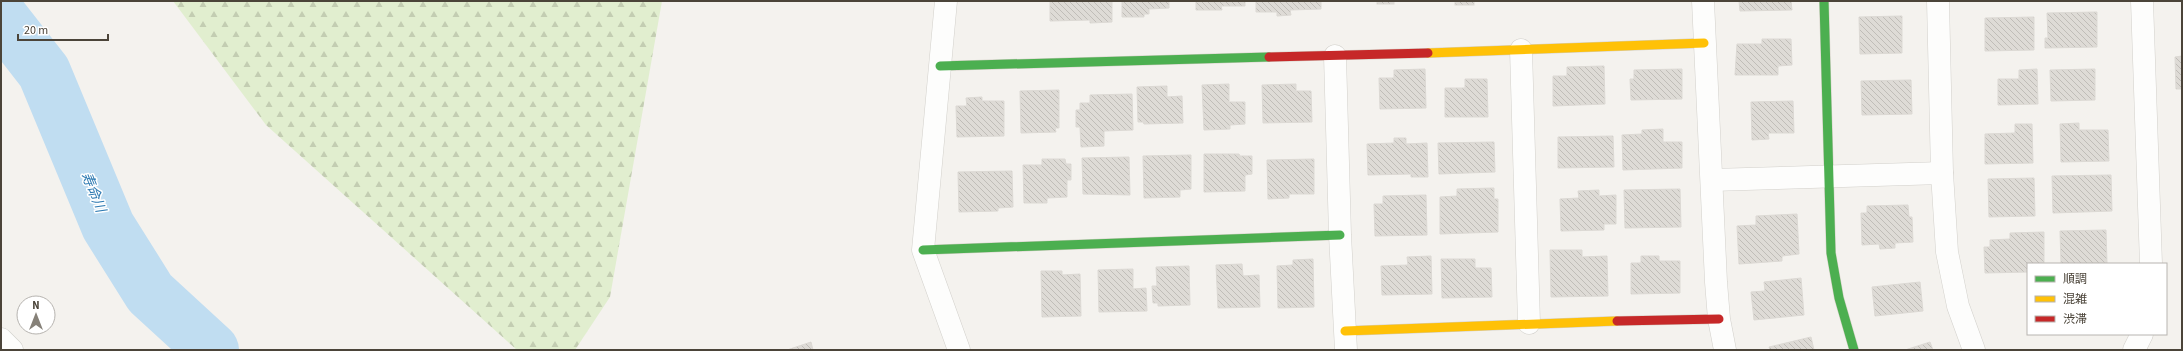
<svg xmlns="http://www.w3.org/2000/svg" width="2183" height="351" font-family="'Source Sans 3','Noto Sans JP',sans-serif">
<defs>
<pattern id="forest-firs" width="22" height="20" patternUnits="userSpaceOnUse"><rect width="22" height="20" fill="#e1eecf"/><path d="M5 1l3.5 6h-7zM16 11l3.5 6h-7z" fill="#c3cdb2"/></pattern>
<pattern id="building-back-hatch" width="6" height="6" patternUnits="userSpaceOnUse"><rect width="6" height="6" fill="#dedbd6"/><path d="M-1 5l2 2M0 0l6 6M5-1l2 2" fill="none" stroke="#c0bdb8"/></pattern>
</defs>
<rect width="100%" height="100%" fill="#f4f2ee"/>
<path fill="url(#forest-firs)" d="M173 1H662L610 297 575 350H517L266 125Z"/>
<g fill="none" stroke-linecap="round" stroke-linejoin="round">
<path stroke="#c0ddf1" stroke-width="54" d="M1 17 44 72 108 226 150 293 212 350"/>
</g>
<g fill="url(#building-back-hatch)" stroke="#dcd9d4">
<path d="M1050 1H1112V22L1090 23V20L1050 21Z"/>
<path d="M1122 1H1169V8L1149 9V14H1144V17H1122Z"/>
<path d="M1196 1H1245V6H1221L1222 10H1196Z"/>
<path d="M1256 1H1321V9L1290 10 1291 15 1277 16V12H1256Z"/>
<rect x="1377" y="1" width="17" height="3"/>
<rect x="1455" y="1" width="19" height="4"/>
<path d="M1739 1H1791L1792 10 1740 11Z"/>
<path d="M2097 12V47L2045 48V38H2048L2047 13Z"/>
<path d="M1902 16V53L1860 54 1859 17Z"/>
<path d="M2034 17V50L1985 51V18Z"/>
<path d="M1762 39H1791L1792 65 1778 66V75H1735L1737 44H1762Z"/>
<path d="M2182 56V89H2176L2175 57Z"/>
<path d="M1604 66 1605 104 1553 106V76H1567V67Z"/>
<path d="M1425 69 1426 108 1380 109 1379 78H1394V70Z"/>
<path d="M1682 69V99L1631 100 1630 79H1634V70Z"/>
<path d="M2037 69 2038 104 1998 105V79H2019V70Z"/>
<path d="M2095 69V100L2051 101 2050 70Z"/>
<path d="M1465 79H1487L1488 117H1445V88H1465Z"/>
<path d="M1911 80 1912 114 1862 115 1861 81Z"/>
<path d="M1229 84V102H1245V124L1230 125V129L1204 130 1202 85Z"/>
<path d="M1296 84V91H1311L1312 122 1263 123 1262 85Z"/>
<path d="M1167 86V97L1182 96 1183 123 1144 124 1143 122H1138L1137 87Z"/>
<path d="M1059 90V128H1055L1056 132 1021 133 1020 91Z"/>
<path d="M1132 94 1133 130 1104 131V146L1081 147 1080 127H1076V110H1080V103H1090V95Z"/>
<path d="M982 97V101H1004V136L957 137 956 106H967L966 98Z"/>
<path d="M1793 101 1794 133H1768L1769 139 1752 140 1751 102Z"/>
<path d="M2079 123V130H2108L2109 161 2061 162 2060 124Z"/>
<path d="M2015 124H2032L2033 163 1985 164V134L2015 133Z"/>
<path d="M1663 129V142H1682V168L1623 170 1622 135 1642 134V130Z"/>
<path d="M1613 136 1614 167 1558 168V137Z"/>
<path d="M1394 138H1406V144L1427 143 1428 177H1411V174L1368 175 1367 144 1394 143Z"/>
<path d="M1494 142 1495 172 1439 174 1438 143Z"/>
<path d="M1204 154H1239L1240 156H1252V174L1245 175V191L1204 192Z"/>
<path d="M1191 155V189L1180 190V197L1144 198 1143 156Z"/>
<path d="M1129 157 1130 195 1083 194 1082 158Z"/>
<path d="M1042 159H1065L1066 164H1071V180H1067V197L1047 198V203H1024L1023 165H1042Z"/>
<path d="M1314 159V194H1289V198L1268 199 1267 160Z"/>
<path d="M1012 171 1013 207 998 208V211L959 212 958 172Z"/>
<path d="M2111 175 2112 211 2053 213 2052 176Z"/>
<path d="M2034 178 2035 216 1989 217 1988 179Z"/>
<path d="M1494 188V199H1498V232L1440 234V197L1457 196V189Z"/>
<path d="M1680 189 1681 227 1625 228 1624 190Z"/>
<path d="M1599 190V196L1616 195V224H1604V230L1561 231 1560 199 1579 198 1578 191Z"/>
<path d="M1426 195 1427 235 1375 236 1374 204H1383V196Z"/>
<path d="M1908 205 1909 217H1912L1913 242 1895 243V248L1880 249 1879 244 1862 245 1861 213H1867V206Z"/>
<path d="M1797 214 1799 254 1782 256V261L1739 264 1737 226 1756 225V216Z"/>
<path d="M2106 230 2107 263 2061 264 2060 231Z"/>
<path d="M2044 232V264H2028V272L1985 273 1984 247H1990V240L2010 239V233Z"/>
<path d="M1550 250H1582V257L1607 256 1608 296 1551 297Z"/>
<path d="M1431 256 1432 294 1382 295 1381 266 1408 265 1407 257Z"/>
<path d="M1641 256H1659V261H1680V293L1631 294V263H1641Z"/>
<path d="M1313 259 1314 307 1278 308 1277 266 1293 265V260Z"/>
<path d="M1441 259H1475V268H1491L1492 297 1442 298Z"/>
<path d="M1242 264 1243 276 1259 275 1260 307 1218 308 1216 265Z"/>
<path d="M1189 266 1190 305 1158 306V303H1153L1152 286H1157L1156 267Z"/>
<path d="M1133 269V289L1146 288 1147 311 1099 312 1098 270Z"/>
<path d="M1041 271H1062V275L1080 274 1081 316 1042 317Z"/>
<path d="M1801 278 1804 315 1754 320 1751 292 1765 291 1764 282Z"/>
<path d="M1920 282 1923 311 1875 316 1872 287Z"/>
<path d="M1811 337 1814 350H1770L1769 347Z"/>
<path d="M811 342 813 350H787Z"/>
<path d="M1930 342 1933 350H1905Z"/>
</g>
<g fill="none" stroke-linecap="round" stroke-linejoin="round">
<g stroke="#d2d0cb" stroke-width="23">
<g id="street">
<path d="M946 1 923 250 959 350"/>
<path d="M1703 1 1716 282 1719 319 1725 350"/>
<path d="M1938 1 1942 173 1947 252 1958 306 1974 350"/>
<path d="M2142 1 2151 264"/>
<path d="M1521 50 1529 323"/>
<path d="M1335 56 1340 235 1346 350"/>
<path d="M1712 180 1942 173"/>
<path d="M1 339 12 350"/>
<path d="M2134 350 2142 334"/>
</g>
</g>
<g stroke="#d3cfc5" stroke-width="10">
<g id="fast">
<path d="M1824 1 1831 253 1839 298 1854 350"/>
<path d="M940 66 1269 57"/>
<path d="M923 250 1340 235"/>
</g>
</g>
<g stroke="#d3cfc5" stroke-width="10">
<g id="slow">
<path d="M1428 53 1704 43"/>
<path d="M1345 331 1617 321"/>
</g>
</g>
<g stroke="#d3cfc5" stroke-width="10">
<g id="jam">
<path d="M1269 57 1428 53"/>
<path d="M1617 321 1719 319"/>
</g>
</g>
<use href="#street" stroke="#fdfdfc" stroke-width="22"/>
<use href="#fast" stroke="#4caf50" stroke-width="9"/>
<use href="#slow" stroke="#ffc107" stroke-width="9"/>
<use href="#jam" stroke="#c62828" stroke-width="9"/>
</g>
<g text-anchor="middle" stroke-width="3" stroke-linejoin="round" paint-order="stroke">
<g font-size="14" font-style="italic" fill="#2e7ab2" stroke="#fff">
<text transform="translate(94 192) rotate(68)" y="5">寿命川</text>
</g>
</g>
<rect width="2183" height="351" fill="none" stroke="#4b4439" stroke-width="4"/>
<rect x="2027" y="263" width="140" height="72" fill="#ffffff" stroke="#b7b4b0"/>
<rect x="2035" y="276" width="20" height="6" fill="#4caf50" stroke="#b7b4b0"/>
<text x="2063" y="283" font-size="12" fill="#4b4439">順調</text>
<rect x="2035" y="296" width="20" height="6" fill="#ffc107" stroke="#b7b4b0"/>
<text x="2063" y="303" font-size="12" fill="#4b4439">混雑</text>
<rect x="2035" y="316" width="20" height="6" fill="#c62828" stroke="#b7b4b0"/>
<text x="2063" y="323" font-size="12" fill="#4b4439">渋滞</text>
<g transform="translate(36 315)"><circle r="19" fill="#ffffff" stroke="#b7b4b0"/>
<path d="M0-3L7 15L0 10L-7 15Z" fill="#868178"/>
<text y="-6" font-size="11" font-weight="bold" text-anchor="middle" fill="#4b4439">N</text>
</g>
<path d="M18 34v6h90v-6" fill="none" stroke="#4b4439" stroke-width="2"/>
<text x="24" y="34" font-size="12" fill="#4b4439" stroke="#ffffff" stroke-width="3" paint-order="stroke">20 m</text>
</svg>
